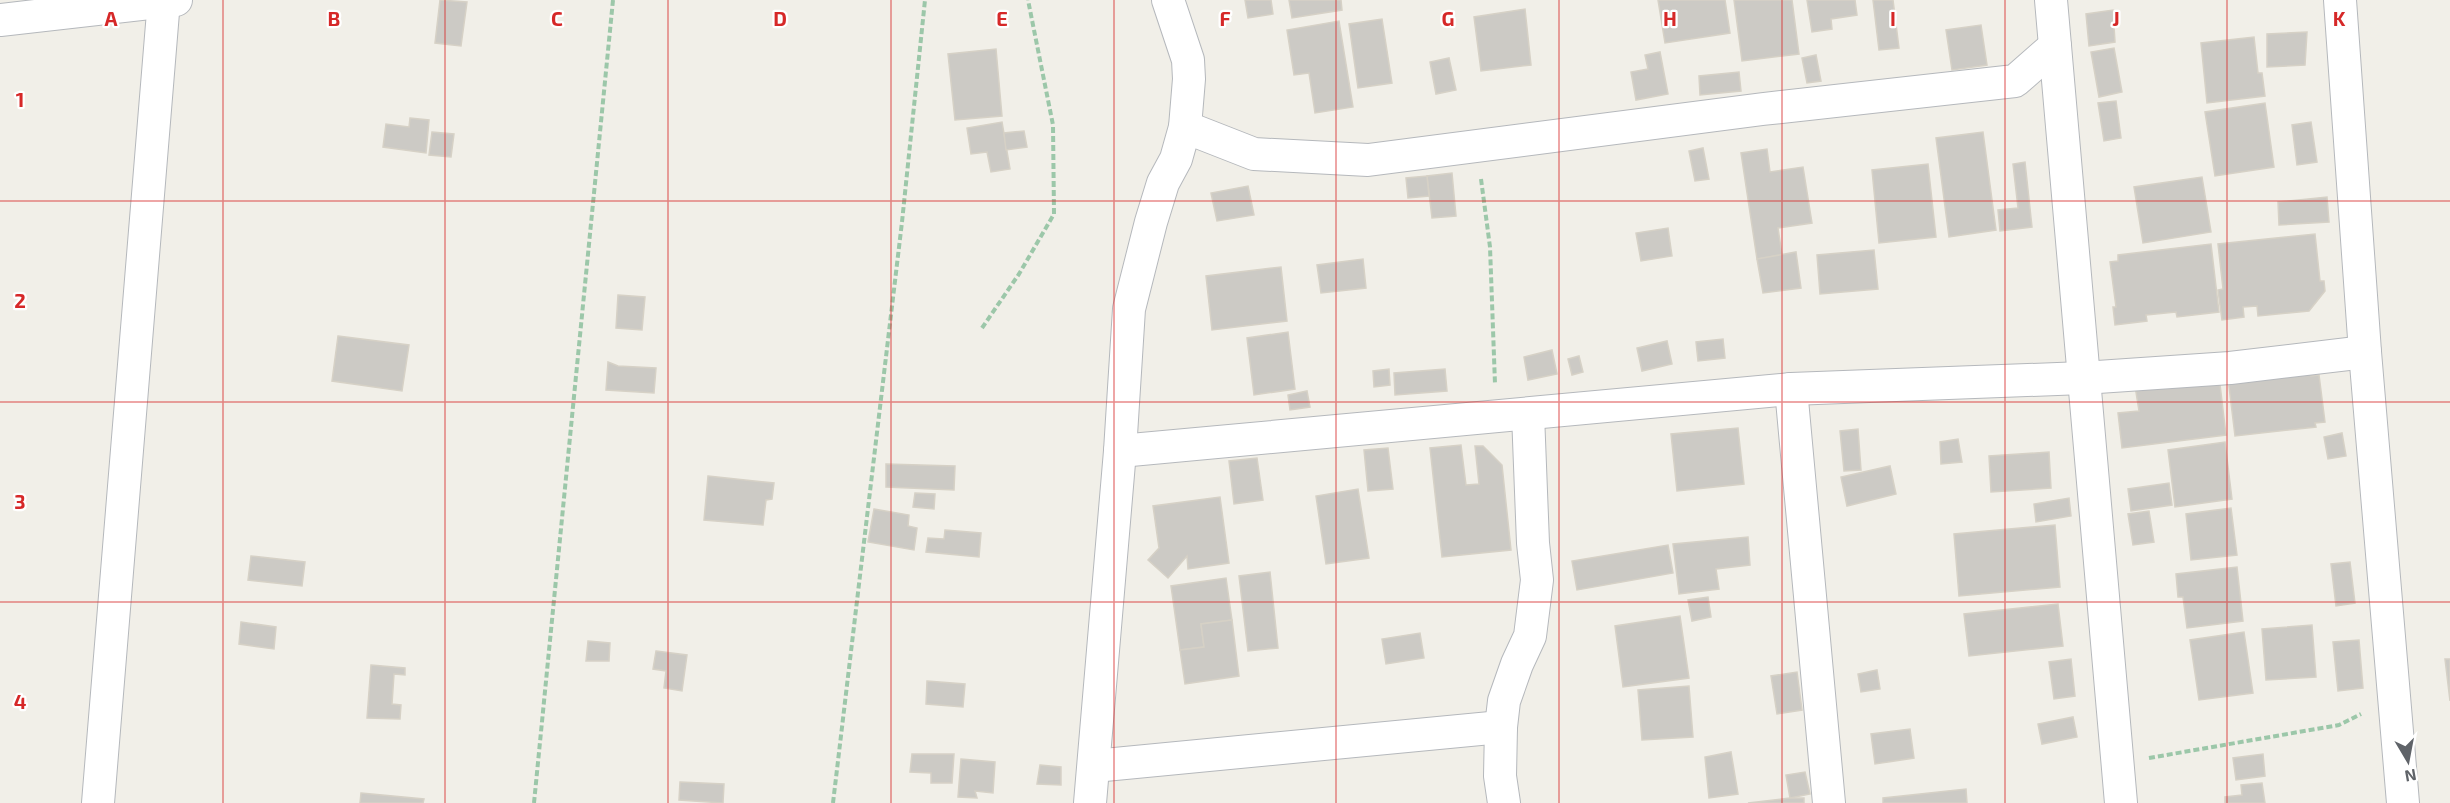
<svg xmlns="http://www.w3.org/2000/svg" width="2450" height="803" font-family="'Exo 2',sans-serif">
<rect width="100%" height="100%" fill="#f1efe8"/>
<g fill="#cccac5" stroke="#d6d1c6" stroke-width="1.5">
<path d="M440 0 467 2 461 46 435 43Z"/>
<path d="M1245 0H1271L1273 14 1248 18Z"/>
<path d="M1289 0H1341L1342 10 1292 18Z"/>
<path d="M1658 0H1725L1730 33 1665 43Z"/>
<path d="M1734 0H1792L1799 54 1742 61Z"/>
<path d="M1807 0H1855L1857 15 1831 19 1832 29 1812 32Z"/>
<path d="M1873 0H1893L1899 48 1879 50Z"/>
<path d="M1525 9 1531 65 1481 71 1474 17Z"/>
<path d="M2113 10 2115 42 2089 46 2086 14Z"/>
<path d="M1382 19 1392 83 1358 88 1349 24Z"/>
<path d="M1339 21 1353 107 1315 113 1309 73 1294 75 1287 30Z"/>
<path d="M1981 25 1987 65 1952 70 1946 30Z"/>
<path d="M2307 32 2305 65 2267 67V34Z"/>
<path d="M2254 37 2258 73H2262L2265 96 2207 103 2201 43Z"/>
<path d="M2114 48 2122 92 2099 97 2091 52Z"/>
<path d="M996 49 1002 116 955 120 948 54Z"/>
<path d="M1660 52 1668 94 1636 100 1631 72 1648 69 1645 55Z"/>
<path d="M1816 55 1821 81 1807 83 1802 58Z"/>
<path d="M1449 58 1456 90 1436 94 1430 62Z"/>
<path d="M1739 72 1741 91 1700 95 1699 76Z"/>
<path d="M2116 101 2121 138 2104 141 2098 103Z"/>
<path d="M2265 103 2274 167 2215 176 2205 112Z"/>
<path d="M410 118 429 120 426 153 383 147 386 124 409 127Z"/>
<path d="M1002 122 1010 169 991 172 987 152 971 154 967 128Z"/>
<path d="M2311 122 2317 162 2297 165 2292 125Z"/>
<path d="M1024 131 1027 147 1006 150 1004 133Z"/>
<path d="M432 132 454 134 451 157 429 155Z"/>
<path d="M1983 132 1996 230 1949 237 1936 138Z"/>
<path d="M1703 148 1709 179 1695 181 1689 151Z"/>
<path d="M1767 149 1770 172 1803 167 1812 223 1778 228 1782 255 1757 259 1741 153Z"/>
<path d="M2025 162 2032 227 2000 231 1998 210 2018 208 2013 164Z"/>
<path d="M1928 164 1936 237 1879 243 1872 170Z"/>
<path d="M1452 173 1456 216 1432 218 1427 176Z"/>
<path d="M1427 176 1429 196 1408 198 1406 178Z"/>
<path d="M2202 177 2211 232 2143 243 2134 187Z"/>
<path d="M1248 186 1254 215 1217 221 1211 193Z"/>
<path d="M2327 197 2329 222 2279 225 2278 202Z"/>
<path d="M1668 228 1672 256 1641 261 1636 233Z"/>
<path d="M2315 234 2320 281H2324L2325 291 2309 311 2258 316 2257 306 2243 307 2244 317 2222 320 2218 290 2223 289 2218 244Z"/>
<path d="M2211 244 2219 312 2177 317 2176 312 2146 315 2147 321 2115 325 2113 307H2116L2110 262 2118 261V255Z"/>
<path d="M1874 250 1878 289 1820 294 1817 255Z"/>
<path d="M1796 252 1801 288 1763 293 1757 259Z"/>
<path d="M1363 259 1366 288 1321 293 1317 265Z"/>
<path d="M1281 267 1287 321 1212 330 1206 276Z"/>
<path d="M618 295 645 297 642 330 616 328Z"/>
<path d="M1288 332 1295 389 1254 395 1247 338Z"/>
<path d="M338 336 409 345 402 391 332 381Z"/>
<path d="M1723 339 1725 358 1698 361 1696 342Z"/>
<path d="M1667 341 1672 364 1642 371 1637 348Z"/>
<path d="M1552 350 1557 374 1528 380 1524 357Z"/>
<path d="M1579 356 1583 372 1572 375 1568 359Z"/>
<path d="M608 362 618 366 656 368 654 393 606 390Z"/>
<path d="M2310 368 2311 376 2319 375 2325 422 2315 423 2316 427 2235 436 2228 378Z"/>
<path d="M1389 369 1390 385 1374 387 1373 371Z"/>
<path d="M1445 369 1447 391 1395 395 1394 373Z"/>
<path d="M2219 376 2226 435 2122 448 2118 413 2139 411 2135 386Z"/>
<path d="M1307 391 1310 407 1290 410 1288 395Z"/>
<path d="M1738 428 1744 484 1677 491 1671 434Z"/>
<path d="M1858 429 1861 470 1844 471 1840 431Z"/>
<path d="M2342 433 2346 456 2328 459 2324 437Z"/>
<path d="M1958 439 1962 462 1941 464 1940 442Z"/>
<path d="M2225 442 2232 499 2175 507 2168 450Z"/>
<path d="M1461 445 1466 485 1479 484 1475 446H1483L1502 465 1511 550 1442 557 1430 448Z"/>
<path d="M1388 448 1393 489 1368 491 1364 450Z"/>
<path d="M2049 452 2051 488 1991 492 1989 456Z"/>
<path d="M1257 458 1263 500 1234 504 1229 461Z"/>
<path d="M886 464 955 466 954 490 886 487Z"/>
<path d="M1890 466 1896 494 1847 506 1841 477Z"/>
<path d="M708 476 774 483 772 499 766 500 763 525 704 520Z"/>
<path d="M2169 483 2172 505 2131 511 2128 489Z"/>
<path d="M1358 489 1369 558 1326 564 1316 496Z"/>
<path d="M915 493 935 494 934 509 913 507Z"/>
<path d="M1220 497 1229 563 1188 569 1187 556 1168 578 1148 560 1159 548 1153 506Z"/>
<path d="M2069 498 2071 516 2036 522 2034 504Z"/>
<path d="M2231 508 2237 555 2191 560 2186 514Z"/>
<path d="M874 509 909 515 908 526 917 528 914 550 868 542Z"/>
<path d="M2149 511 2154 542 2133 545 2128 514Z"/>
<path d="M2055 525 2060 587 1959 596 1954 534Z"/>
<path d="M945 530 981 533 979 557 926 552 928 538 944 539Z"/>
<path d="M1748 537 1750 565 1716 569 1719 589 1679 594 1673 544Z"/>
<path d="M1668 545 1673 573 1577 590 1572 561Z"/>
<path d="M251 556 305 562 302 586 248 580Z"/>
<path d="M2350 562 2355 603 2336 606 2331 564Z"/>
<path d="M2237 567 2243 621 2187 628 2183 597H2178L2176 574Z"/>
<path d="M1270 572 1278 648 1248 651 1239 576Z"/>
<path d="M1226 578 1232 620 1201 624 1204 647 1180 650 1171 586Z"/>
<path d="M1708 597 1711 617 1692 621 1688 600Z"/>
<path d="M2058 604 2063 646 1969 656 1964 614Z"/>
<path d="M1680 616 1689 678 1623 687 1615 626Z"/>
<path d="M1232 620 1239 676 1185 684 1180 650 1204 647 1201 624Z"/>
<path d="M241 622 276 627 274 649 239 644Z"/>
<path d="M2312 625 2316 677 2266 680 2262 629Z"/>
<path d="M2244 632 2253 693 2199 700 2190 640Z"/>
<path d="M1420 633 1424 658 1386 664 1382 639Z"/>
<path d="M2359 640 2363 688 2338 691 2333 642Z"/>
<path d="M588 641 610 643 609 661H586Z"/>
<path d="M656 651 687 655 682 691 664 688 666 671 653 669Z"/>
<path d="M2071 659 2075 696 2054 699 2049 662Z"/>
<path d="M2445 659H2450V701Z"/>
<path d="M371 665 405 668V675L394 674 392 704 401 705 400 719 367 718Z"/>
<path d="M1877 670 1880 689 1861 692 1858 674Z"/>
<path d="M1797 672 1802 710 1777 714 1771 676Z"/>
<path d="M927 681 965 684 963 707 926 704Z"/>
<path d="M1689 686 1693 737 1642 740 1638 690Z"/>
<path d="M2073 717 2077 737 2042 744 2038 724Z"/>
<path d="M1910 729 1914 758 1875 764 1871 734Z"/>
<path d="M1731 752 1738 794 1709 798 1705 757Z"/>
<path d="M912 754H954L952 783H931V773L910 772Z"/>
<path d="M2263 754 2265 776 2236 780 2233 758Z"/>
<path d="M961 759 995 762 993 793 975 791 977 798 958 797Z"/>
<path d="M1040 765 1061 767V785L1037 784Z"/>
<path d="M1805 772 1810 794 1790 798 1786 775Z"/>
<path d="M680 782 724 784 723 803 679 800Z"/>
<path d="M2262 783 2265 803H2225V797L2242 795 2241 785Z"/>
<path d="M1966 789 1967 803H1883V798Z"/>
<path d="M361 793 424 799 423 803H360Z"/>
<path d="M1790 798H1804V803H1748Z"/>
</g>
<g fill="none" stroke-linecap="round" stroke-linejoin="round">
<g stroke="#b5b8bc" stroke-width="34">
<g id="minor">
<path d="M2051 0 2121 803"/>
<path d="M2340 0 2365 352 2403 803"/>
<path d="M0 20 176 0"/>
<path d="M1185 127 1254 154 1368 160 1763 109 2015 81 2055 46"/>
<path d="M1791 389 1829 803"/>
<path d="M1120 451 1791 389 2083 378 2230 368 2365 352"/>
<path d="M1094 766 1501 727"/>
<path d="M98 803 164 0"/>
<path d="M1090 803 1120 451 1129 309 1151 222 1163 183 1176 159 1185 127 1189 79 1188 60 1168 0"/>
<path d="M1504 803 1500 776 1501 727 1504 701 1517 664 1530 636 1537 580 1533 543 1528 414"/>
</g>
</g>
<g stroke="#9cc7a9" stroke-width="4" stroke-dasharray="6 3" stroke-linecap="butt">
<path d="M1481 179 1490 247 1495 384"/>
<path d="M982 328 1019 274 1054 214 1053 125 1028 0"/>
<path d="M2149 758 2339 725 2361 714"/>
<path d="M534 803 613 0"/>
<path d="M833 803 902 222 925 0"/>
</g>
<use href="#minor" stroke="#fff" stroke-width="32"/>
</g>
<path fill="none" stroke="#d62828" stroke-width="1.5" stroke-opacity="0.55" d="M223 0V803M445 0V803M668 0V803M891 0V803M1114 0V803M1336 0V803M1559 0V803M1782 0V803M2005 0V803M2227 0V803M0 201H2450M0 402H2450M0 602H2450"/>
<g font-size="20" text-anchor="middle" font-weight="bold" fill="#d62828" stroke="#fff" stroke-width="4.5" stroke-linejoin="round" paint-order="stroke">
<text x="111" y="26">A</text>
<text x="334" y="26">B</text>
<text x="557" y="26">C</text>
<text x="780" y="26">D</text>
<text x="1002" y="26">E</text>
<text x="1225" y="26">F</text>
<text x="1448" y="26">G</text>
<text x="1670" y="26">H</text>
<text x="1893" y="26">I</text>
<text x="2116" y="26">J</text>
<text x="2339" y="26">K</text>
<text x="20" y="107">1</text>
<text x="20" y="308">2</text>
<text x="20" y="509">3</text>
<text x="20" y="709">4</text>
</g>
<g transform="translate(2408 761) rotate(170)" stroke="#ffffff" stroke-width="4.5" paint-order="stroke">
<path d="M0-4.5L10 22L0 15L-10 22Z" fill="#5f6368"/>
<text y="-9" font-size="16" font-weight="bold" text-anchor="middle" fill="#5f6368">N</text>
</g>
</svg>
